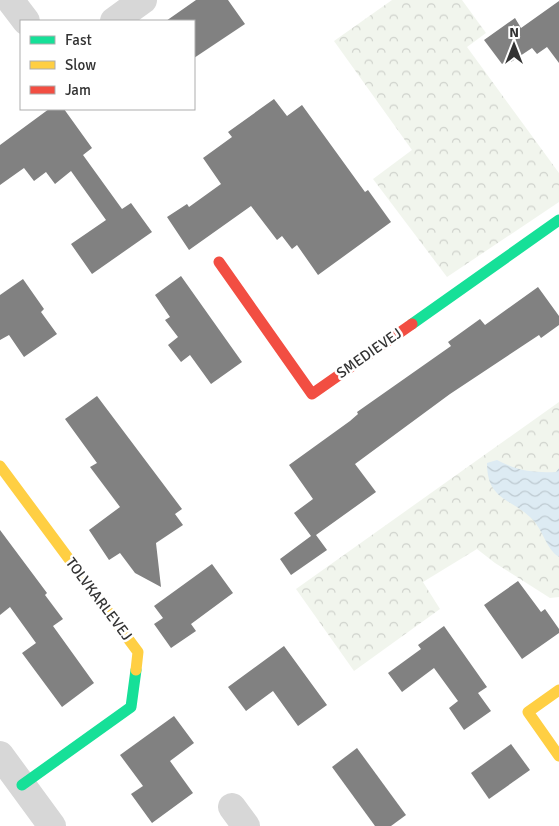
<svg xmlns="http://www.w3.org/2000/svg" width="559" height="826" font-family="Signika,sans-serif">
<defs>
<pattern id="forest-crowns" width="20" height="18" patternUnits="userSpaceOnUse" patternTransform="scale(1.25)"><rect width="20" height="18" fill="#f1f5ed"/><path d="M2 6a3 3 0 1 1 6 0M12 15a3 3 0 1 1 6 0" fill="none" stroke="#cfd2cc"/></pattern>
<pattern id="water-waves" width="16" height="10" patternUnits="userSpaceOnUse" patternTransform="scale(1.25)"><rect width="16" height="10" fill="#ddebf3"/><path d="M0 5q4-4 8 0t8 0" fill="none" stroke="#becad1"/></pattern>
</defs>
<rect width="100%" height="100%" fill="#fff"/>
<g fill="url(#forest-crowns)">
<path d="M392 0H462L486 33 467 47 559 173V202L447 277 373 179 412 150 334 41Z"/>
<path d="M559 402V597L550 598 495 563 477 549 423 582 440 609 354 671 296 589Z"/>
</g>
<path fill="url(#water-waves)" d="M497 460C517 471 534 473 556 472L559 468V557C545 548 543 528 530 517 509 498 487 499 487 463Z"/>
<g fill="#818181">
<path d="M196 0H228L245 24 194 58V21H166Z"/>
<path d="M559 1V63L547 47 537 54 532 48 511 62 509 59 502 64 484 40 515 18 521 28Z"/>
<path d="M274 99 287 116 302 105 365 192 368 190 391 222 318 275 297 245 292 249 282 236 277 240 251 206 189 250 167 217 187 204 189 207 221 184 203 158 232 137 228 132Z"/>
<path d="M49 109H64L92 148 83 155 122 209 131 203 152 232 92 274 71 244 106 220 71 171 55 184 46 172 34 181 24 168 0 185V145Z"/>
<path d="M181 276 242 362 211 384 190 355 181 362 168 345 178 337 165 320 170 317 155 295Z"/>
<path d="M23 279 44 309 41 312 57 334 24 357 9 335 0 340V295Z"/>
<path d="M538 287 559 316V325L541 338 539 335 450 394 355 464 376 492 316 535 327 550 291 575 280 559 311 536 294 513 313 499 289 465 350 421 358 414 357 412 451 346 448 342 480 319 485 325Z"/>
<path d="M97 396 182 509 175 514 183 525 156 543 161 587 135 573 120 553 109 560 89 530 120 507 90 467 97 463 65 419Z"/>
<path d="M0 530 47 593 45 595 63 619 53 626 94 683 62 707 22 653 36 643 10 607 0 615Z"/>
<path d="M212 564 233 593 191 624 196 631 171 648 154 624 163 618 154 606Z"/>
<path d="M518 581 541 612 545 609 559 629V633L522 659 484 605Z"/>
<path d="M444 626 487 687 478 693 491 711 464 730 449 708 458 701 434 668 402 692 388 673 421 649 418 645Z"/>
<path d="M284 646 327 705 298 726 273 691 246 711 228 687Z"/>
<path d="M174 716 194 743 170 761 193 793 152 823 131 794 143 786 120 755Z"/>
<path d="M511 744 530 770 489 799 471 773Z"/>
<path d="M357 748 406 815 391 826H375L332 767Z"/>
</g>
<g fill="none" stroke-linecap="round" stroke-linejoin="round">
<g stroke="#d7d7d7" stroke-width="28">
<path d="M10 0 26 21"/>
<path d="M114 21 143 0"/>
<path d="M0 755 52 826"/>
<path d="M232 807 246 826"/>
</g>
<g stroke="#16e098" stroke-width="11">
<path d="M412 324 559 220"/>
<path d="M22 785 131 707 136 670"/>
</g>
<g stroke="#ffcf43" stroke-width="11">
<path d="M0 466 138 652 136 670"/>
<path d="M559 690 528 712 559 756"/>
</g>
<path stroke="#f24e42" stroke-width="11" d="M219 262 312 394 412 324"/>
</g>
<g text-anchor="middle" stroke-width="5" stroke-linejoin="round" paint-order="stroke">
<g font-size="15" fill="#333" stroke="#fff">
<text transform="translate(369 353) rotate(-35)" y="5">SMEDIEVEJ</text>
<text transform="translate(99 599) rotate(53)" y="5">TOLVKARLEVEJ</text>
</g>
</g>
<rect x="20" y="20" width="175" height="90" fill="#ffffff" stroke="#adadad"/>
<rect x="30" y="36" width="25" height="8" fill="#16e098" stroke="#adadad"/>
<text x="65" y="45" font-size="15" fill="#333333">Fast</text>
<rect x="30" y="61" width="25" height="8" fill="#ffcf43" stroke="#adadad"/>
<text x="65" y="70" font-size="15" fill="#333333">Slow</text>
<rect x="30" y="86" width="25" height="8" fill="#f24e42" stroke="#adadad"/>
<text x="65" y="95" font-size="15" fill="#333333">Jam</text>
<g transform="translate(514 45)" stroke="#ffffff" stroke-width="4" paint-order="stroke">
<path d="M0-4L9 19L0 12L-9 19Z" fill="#333333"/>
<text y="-8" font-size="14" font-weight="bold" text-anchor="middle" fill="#333333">N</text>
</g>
</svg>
